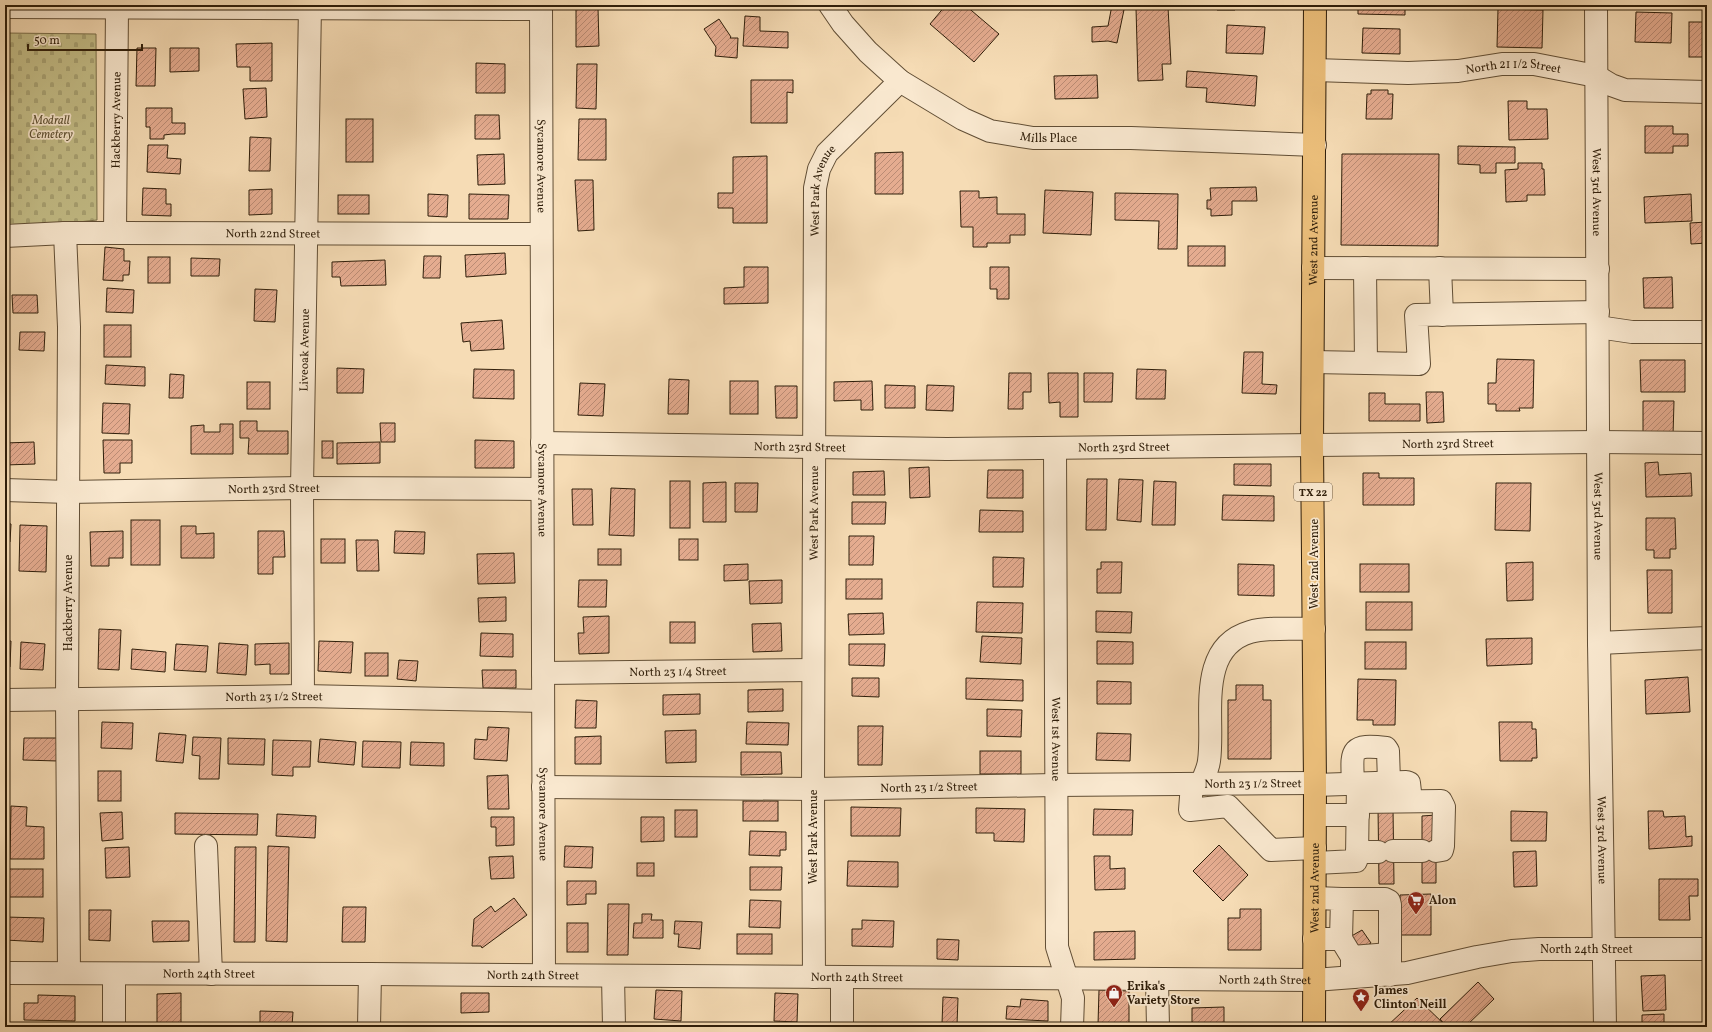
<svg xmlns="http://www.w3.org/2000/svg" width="1712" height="1032" font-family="Vollkorn,serif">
<defs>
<pattern id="cemetery-stones" width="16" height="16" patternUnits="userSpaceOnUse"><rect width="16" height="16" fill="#c4be88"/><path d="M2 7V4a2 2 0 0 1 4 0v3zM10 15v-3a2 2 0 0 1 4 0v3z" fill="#a9a374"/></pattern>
<pattern id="building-hatch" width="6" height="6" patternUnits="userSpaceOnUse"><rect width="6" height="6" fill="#e5ac90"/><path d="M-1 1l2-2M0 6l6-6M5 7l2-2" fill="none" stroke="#ba8b74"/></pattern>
</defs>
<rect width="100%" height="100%" fill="#f6dcb5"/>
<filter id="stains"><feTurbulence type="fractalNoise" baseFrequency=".005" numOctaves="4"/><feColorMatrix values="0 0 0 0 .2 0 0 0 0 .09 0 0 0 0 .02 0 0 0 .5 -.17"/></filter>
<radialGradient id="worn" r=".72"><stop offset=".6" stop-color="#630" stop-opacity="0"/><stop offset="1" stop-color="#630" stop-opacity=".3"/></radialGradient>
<path fill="url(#cemetery-stones)" stroke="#7a6e49" d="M5 33 96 34 97 220 31 227 5 226Z"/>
<g fill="url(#building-hatch)" stroke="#2f1e0a">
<path d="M946 5H965L999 34 974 62 930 24Z"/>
<path d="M1112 5H1125L1117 43 1108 41 1092 42V27L1108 26Z"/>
<path d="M1217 5H1264V6H1236L1235 10H1217Z"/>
<path d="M1358 5H1405V15L1358 14Z"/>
<path d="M1168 7 1171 64H1162L1163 80 1138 81 1136 8Z"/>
<path d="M576 8H598L599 46 576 47Z"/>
<path d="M1498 9 1543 10 1542 48 1497 47Z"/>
<path d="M1636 12 1672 13 1671 43 1635 42Z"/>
<path d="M745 16 760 17V31L788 32V48L743 46Z"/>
<path d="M719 19 731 37 730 38H738L737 58 715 56 716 47 704 29Z"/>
<rect x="1689" y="22" width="18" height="35"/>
<path d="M1227 25 1265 27 1263 54 1226 53Z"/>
<path d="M1363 28 1400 29V54L1362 53Z"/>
<path d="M272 43V81H250V67H237L236 44Z"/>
<path d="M137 48H156L155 86H136Z"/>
<path d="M170 48H199V71L170 72Z"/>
<path d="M476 63 505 64V93H476Z"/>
<path d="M577 64H597L596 109 576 108Z"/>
<path d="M1187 71 1257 76 1255 106 1206 102 1207 88 1186 87Z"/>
<path d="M1097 75 1098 98 1055 99 1054 76Z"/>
<path d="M751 80H793V93L787 92V123H751Z"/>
<path d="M266 88 267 117 245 119 243 89Z"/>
<path d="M1371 90H1388V94H1393L1392 119H1366L1367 94H1371Z"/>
<path d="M1508 101H1527V109H1547L1548 139 1509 140Z"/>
<path d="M146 108H172V123H185V134H172L164 135V139H150V127H146Z"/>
<path d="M475 115H499L500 139H475Z"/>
<rect x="346" y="119" width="27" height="43"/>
<path d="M579 119H606V160H578Z"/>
<path d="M1645 126H1673V134H1688V146H1673V153H1645Z"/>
<path d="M250 137 271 138 270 171H249Z"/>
<path d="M148 145H168L167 158 181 159 180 174 147 172Z"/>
<path d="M1458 146 1515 147V163H1496V173H1480V165L1458 164Z"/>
<path d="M903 152V194H875V153Z"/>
<path d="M504 154 505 184 478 185 477 155Z"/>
<path d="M1342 154H1439L1438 246 1341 245Z"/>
<path d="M767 156V223H733V208H718V193H733V157Z"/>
<path d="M1518 163H1542V169H1544L1545 195H1527V201L1506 202 1505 170 1518 169Z"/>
<path d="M575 180H593L594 230 578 231Z"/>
<path d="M1256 187 1257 201H1232V215L1211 216V209H1207V200H1211L1210 188Z"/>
<path d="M143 188 166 189V204H171V216L142 215Z"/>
<path d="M272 189V214L249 215V190Z"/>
<path d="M1045 190 1093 192 1091 235 1043 233Z"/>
<path d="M960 191H979V198L997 197V214H1025V235H1010V243H987V247H973V227H961Z"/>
<path d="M1115 193 1178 194 1177 249H1158L1159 221 1115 220Z"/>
<path d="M428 194 448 195 447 217 428 216Z"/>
<path d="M469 194 509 195 508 219H469Z"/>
<path d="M1691 194 1692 221 1645 223 1644 197Z"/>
<rect x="338" y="195" width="31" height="19"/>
<path d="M1707 222V243L1691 244 1690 223Z"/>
<rect x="1188" y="246" width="37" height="20"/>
<path d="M105 247 124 249V261H130L129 275H123V281L103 280Z"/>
<path d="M505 253 506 274 466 277 465 255Z"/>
<path d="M424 256H441L440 278H423Z"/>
<rect x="148" y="257" width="22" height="26"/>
<path d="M191 258 220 259 219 276H191Z"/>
<path d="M385 260 386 285 341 286 340 277H332V262Z"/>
<path d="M744 267H768V303L724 304V288L744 287Z"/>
<path d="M990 267H1009V299H997V289H990Z"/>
<path d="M1672 277 1673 308H1644L1643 278Z"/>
<path d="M107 288 134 290 133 313 106 312Z"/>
<path d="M255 289 277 290 275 322 254 321Z"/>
<path d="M12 295H37L38 313H13Z"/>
<path d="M502 320 504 349 471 351 470 341 463 342 461 323Z"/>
<rect x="104" y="325" width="27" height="32"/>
<path d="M20 332H45L44 351 19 350Z"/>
<path d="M1244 352H1263L1262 384 1277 385 1276 394 1242 393Z"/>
<path d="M1497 359 1534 360 1533 408H1519L1520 411H1496V404H1488V383H1496Z"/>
<path d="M1640 360H1685V392H1641Z"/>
<path d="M106 365 145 367V386L105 384Z"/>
<path d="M337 368 364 369 363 393H337Z"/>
<path d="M474 369 514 370V399L473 398Z"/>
<path d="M1137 369 1166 370 1165 399H1136Z"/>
<path d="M1009 373H1031V392H1023V409H1008Z"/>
<path d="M1048 373H1078V417H1060V402L1049 403Z"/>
<path d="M1084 373H1113L1112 402H1084Z"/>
<path d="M170 374 184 375 183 398H169Z"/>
<path d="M669 379 689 380 688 414H668Z"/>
<rect x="730" y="381" width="28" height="33"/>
<path d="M872 381 873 410H861V400L834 401V382Z"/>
<rect x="247" y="382" width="23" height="27"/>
<path d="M580 383 605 384 603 416 578 415Z"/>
<path d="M885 385 915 386V408H885Z"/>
<path d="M927 385 954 386 953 411 926 410Z"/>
<path d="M775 386H797V418H776Z"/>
<path d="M1426 392H1443L1444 422 1427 423Z"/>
<path d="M1369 393H1385V404H1420V421H1369Z"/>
<path d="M1643 401H1674L1673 436H1643Z"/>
<path d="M103 403 130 404 129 434 102 433Z"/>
<path d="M240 421H257V431H288V454H248L249 438H240Z"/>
<path d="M380 423H395V442H381Z"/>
<path d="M220 424H233V454H191V426L204 425V432H220Z"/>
<path d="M103 440H132V463H120V473H104Z"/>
<path d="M475 440 514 441V468H475Z"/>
<rect x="322" y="441" width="11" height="17"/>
<path d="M34 442 35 464 5 465V443Z"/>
<path d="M380 442V463L337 464V443Z"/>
<path d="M1658 462 1659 475 1691 473 1692 496 1646 497 1645 463Z"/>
<path d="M1234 464H1271V486L1234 485Z"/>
<path d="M929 467 930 497 910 498 909 468Z"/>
<path d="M988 470H1023V498H987Z"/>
<path d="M884 471 885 495H853V472Z"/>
<path d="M1363 473H1379V478H1414V505H1363Z"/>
<path d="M1087 479H1107L1106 530H1086Z"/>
<path d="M1119 479 1143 480 1141 522 1117 520Z"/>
<rect x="670" y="481" width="20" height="47"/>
<path d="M1154 481 1176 482 1175 525H1152Z"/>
<path d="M726 482V522H703V483Z"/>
<path d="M735 483H758L757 512H735Z"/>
<path d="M1496 483H1531L1530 531 1495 530Z"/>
<path d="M611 488 635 489 634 536 609 535Z"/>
<path d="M572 489H592L593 525H573Z"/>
<path d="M1223 495 1274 496V521L1222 520Z"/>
<path d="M852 502H886L885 524H852Z"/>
<path d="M980 510 1023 511V532H979Z"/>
<path d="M1646 518H1675L1676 549H1670V558H1654V550H1646Z"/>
<rect x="131" y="520" width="29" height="45"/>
<path d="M5 523 11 524 10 542H5Z"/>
<path d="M20 525 47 526 46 572 19 571Z"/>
<path d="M181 526H196V534L214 533V558H181Z"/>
<path d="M123 531V558H109V566H91L90 532Z"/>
<path d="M258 531H284L285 557H273V574H258Z"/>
<path d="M395 531 425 532 424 554 394 553Z"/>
<path d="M849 536H874L873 565H849Z"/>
<rect x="321" y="539" width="24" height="24"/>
<rect x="679" y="539" width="19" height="21"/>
<path d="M356 540H378L379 571H357Z"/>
<rect x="598" y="549" width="23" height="16"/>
<path d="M514 553 515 583 478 584 477 554Z"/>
<path d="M993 557 1024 558 1023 587H993Z"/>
<path d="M1101 562H1122L1121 593H1097V569H1101Z"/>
<path d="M1533 562V600L1507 601 1506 563Z"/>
<path d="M748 564V580L724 581V565Z"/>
<path d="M1238 564 1274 565V596L1238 595Z"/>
<rect x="1360" y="564" width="49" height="28"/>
<path d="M1647 570H1672V613H1648Z"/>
<rect x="846" y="579" width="36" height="20"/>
<path d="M579 580H607L606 607H578Z"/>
<path d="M782 580V603L750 604 749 581Z"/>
<path d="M506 597V621L479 622 478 598Z"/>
<path d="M977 602 1023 603 1022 633 976 632Z"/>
<rect x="1366" y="602" width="46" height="28"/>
<path d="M1096 611 1132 612 1131 633 1096 632Z"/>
<path d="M883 613 884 634 849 635 848 614Z"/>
<path d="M609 616V653L579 654 578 633H584L583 617Z"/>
<rect x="670" y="622" width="25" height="21"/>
<path d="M781 623 782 651 753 652 752 624Z"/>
<path d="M99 629 121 630 119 670 98 669Z"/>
<path d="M481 633 513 634V657L480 656Z"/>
<path d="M982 636 1022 638 1021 664 980 662Z"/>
<path d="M1532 638V664L1487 666 1486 639Z"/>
<path d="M5 641H11L10 667H5Z"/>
<path d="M319 641 353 642 351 673 318 671Z"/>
<path d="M1097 641 1133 642V664H1097Z"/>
<path d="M21 642 45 644 43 670 20 669Z"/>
<rect x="1365" y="642" width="41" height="27"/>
<path d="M219 643 248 645 246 675 217 673Z"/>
<path d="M289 643V674H270V664L255 665V644Z"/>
<path d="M176 644 208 646 206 672 174 670Z"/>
<path d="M849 644H885L884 666 849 665Z"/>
<path d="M132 649 166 652 165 672 131 669Z"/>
<rect x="365" y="653" width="23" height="23"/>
<path d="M399 660 418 661 416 681 397 679Z"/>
<path d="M482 670H516V688H483Z"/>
<path d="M1688 677 1690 712 1646 714 1645 680Z"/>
<path d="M852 678H879V697L852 696Z"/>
<path d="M966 678 1023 680V701L966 699Z"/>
<path d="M1358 679 1396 680 1395 725H1373V720H1357Z"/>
<path d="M1097 681 1131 682V704H1097Z"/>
<path d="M1236 685H1263V700H1271V759H1228V700H1236Z"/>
<path d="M783 689V711L748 712V690Z"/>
<path d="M700 694V714L663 715V695Z"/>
<path d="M576 700 597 701 596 728H575Z"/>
<path d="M987 709 1022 710 1021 737 987 736Z"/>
<path d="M102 722 133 723 132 749 101 748Z"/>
<path d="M747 722 789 723 788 745 746 744Z"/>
<path d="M1499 722H1532V729H1536L1537 758H1532V761H1500Z"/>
<path d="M858 726H883L882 765H858Z"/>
<path d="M488 727 509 728 507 761 474 759 475 739 487 740Z"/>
<path d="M696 730V762L666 763 665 731Z"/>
<path d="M159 733 186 735 183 763 156 761Z"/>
<path d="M1097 733 1131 734 1130 761 1096 760Z"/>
<path d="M601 736V764H575V737Z"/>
<path d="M193 737 221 738 219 779H199L200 756 192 755Z"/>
<path d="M24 738H59L58 761 23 760Z"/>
<path d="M228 738 265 739 264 765 228 764Z"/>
<path d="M5 739H9L8 769H5Z"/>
<path d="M320 739 356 742 354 765 318 762Z"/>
<path d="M273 740 311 741 310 767H293V776L272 775Z"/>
<path d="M363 741 401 742 400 768 362 767Z"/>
<path d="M411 742 444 743V766L410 765Z"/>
<rect x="980" y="751" width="41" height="23"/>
<path d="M741 752H781L782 774 741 775Z"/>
<rect x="98" y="771" width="23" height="30"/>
<path d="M508 775 509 809H488L487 776Z"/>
<rect x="743" y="801" width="35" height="20"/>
<path d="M11 806 27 807 26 826 44 827V859H10Z"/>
<path d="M851 807 901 808 900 836H851Z"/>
<path d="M976 808 1025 809 1024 842 994 841V833H976Z"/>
<path d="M1378 808H1393L1394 884H1379Z"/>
<path d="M1094 809 1133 810 1132 835H1093Z"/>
<rect x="675" y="810" width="22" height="27"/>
<path d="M1511 811 1547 812 1546 841H1511Z"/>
<path d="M1648 811H1663L1664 817 1685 816 1686 837 1692 836V846L1649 849Z"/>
<path d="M122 812 123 839 102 841 100 813Z"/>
<path d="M175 813 258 814 257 835 175 834Z"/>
<path d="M277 814 316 816 315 838 276 836Z"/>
<path d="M1436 815V883H1422V816Z"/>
<path d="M491 817H514V845L496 846V827H491Z"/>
<path d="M641 817H664V841L641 842Z"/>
<path d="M750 831 786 832V850H780V856L749 855Z"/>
<path d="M1219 845 1248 875 1223 901 1193 871Z"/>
<path d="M268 846 289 847 287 942 266 941Z"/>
<path d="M565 846 593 847 592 868 564 867Z"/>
<path d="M129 847 130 877 106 878 105 848Z"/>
<path d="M235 847H256L255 942H234Z"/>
<path d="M1536 851 1537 886 1514 887 1513 852Z"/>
<path d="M513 856 514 878 491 879 489 857Z"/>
<path d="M1094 856H1110V869L1125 868V889L1095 890Z"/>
<path d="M848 861 898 862V887L847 886Z"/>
<rect x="637" y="863" width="17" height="13"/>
<path d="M750 867H782L781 890H750Z"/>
<rect x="5" y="869" width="38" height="28"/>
<path d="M1659 879H1698V896H1689L1690 920H1659Z"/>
<path d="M567 881H596V894H586V904L567 905Z"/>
<path d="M1431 894V935H1400V895Z"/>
<path d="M514 898 527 915 482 948 481 946H472L474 919 491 906 495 912Z"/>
<path d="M750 900 781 901 780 928 749 927Z"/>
<path d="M608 904H629L628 955H607Z"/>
<path d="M343 907H366L365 942H342Z"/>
<path d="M1240 909H1261V950H1228V918H1240Z"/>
<path d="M89 910H111L110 941 89 940Z"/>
<path d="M642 914H652L651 920H663V938H633L634 923H642Z"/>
<path d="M5 917 44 918 43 942 5 940Z"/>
<path d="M862 920 894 921 893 947 852 946V929H862Z"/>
<path d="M152 921H189V941L153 942Z"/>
<path d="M675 921 702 922 700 949 678 947 679 934H674Z"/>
<rect x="567" y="923" width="21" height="29"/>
<path d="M1362 930 1371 943 1357 952 1348 938Z"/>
<path d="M1135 931V959L1094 960V932Z"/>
<rect x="737" y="934" width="35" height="20"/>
<path d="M937 939 959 940 958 960 937 959Z"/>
<path d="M1665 975 1666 1010 1643 1011 1641 976Z"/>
<path d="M1478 982 1494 999 1465 1027H1447L1440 1019Z"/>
<path d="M656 990 682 991 681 1021 654 1019Z"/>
<path d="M1099 990 1129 991V1026L1098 1025Z"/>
<rect x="1706" y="992" width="1" height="23"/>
<path d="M181 993V1025H157V994Z"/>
<path d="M461 993H489V1012L461 1013Z"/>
<path d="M775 993 798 994 797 1022 774 1021Z"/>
<path d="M38 995 75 996V1021L24 1020V1003H38Z"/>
<path d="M943 997 958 998 957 1025 942 1024Z"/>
<path d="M1417 998 1447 1027H1386Z"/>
<path d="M1021 999 1048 1001V1021L1006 1019 1007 1006 1020 1007Z"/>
<path d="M1224 1007V1027H1192V1008Z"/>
<path d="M260 1011 293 1012 292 1026 322 1027H260Z"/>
<path d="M1664 1014V1027H1642V1015Z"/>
<path d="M1098 1025 1129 1026V1027H1098Z"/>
</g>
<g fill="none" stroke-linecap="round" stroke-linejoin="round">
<g stroke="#614e35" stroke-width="24">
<g id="minor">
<path id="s1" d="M541 5 544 975"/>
<path id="s2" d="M830 5 843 24 868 52 900 81 963 119 990 131 1033 138H1131L1315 145"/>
<path id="s3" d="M1596 5 1599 643 1605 1027"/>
<path d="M5 7 541 9"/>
<path id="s4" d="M1315 70 1408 73 1458 71 1502 64H1534L1596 76 1611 85 1625 90 1707 92"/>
<path d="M65 233 69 327 67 700 69 973"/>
<path id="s5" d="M115 233 117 8"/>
<path id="s6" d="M5 236 65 233H115L541 234"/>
<path d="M1313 268 1598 269"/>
<path d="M1365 268 1366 363"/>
<path d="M1440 268 1442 315"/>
<path d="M1598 327 1632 332H1707"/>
<path d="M1313 362 1419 364 1416 315 1598 312"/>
<path id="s7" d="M542 443 947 449 1598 442 1707 443"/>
<path id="s8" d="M1055 448 1057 947 1073 998 1072 1027"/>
<path id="s9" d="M5 490 68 492 302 488 542 489"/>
<path d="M1599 643 1707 638"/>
<path id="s10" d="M543 673 813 670"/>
<path id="s11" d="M303 696 302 488 310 5"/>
<path id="s12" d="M5 700 303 696 543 701"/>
<path d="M1192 784 1190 810 1228 806 1271 850 1315 848"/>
<path d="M1201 784C1204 777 1208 769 1209 761 1215 720 1195 648 1250 632 1266 627 1296 629 1314 629"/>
<path d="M1353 784C1352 752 1348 743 1386 748L1388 751 1389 782"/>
<path d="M1315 785 1406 782 1409 783 1411 801"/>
<path id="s13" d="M543 787 813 789 1055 785 1315 783"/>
<path d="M1358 802 1441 801 1444 807 1443 846 1442 850 1436 851"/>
<path d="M1315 815H1358"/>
<path d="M206 846 211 974"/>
<path d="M1393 851H1422"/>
<path d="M1357 852H1378"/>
<path d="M1315 863 1356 861 1357 858 1358 784"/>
<path d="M1315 898 1342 899 1341 939"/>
<path d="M1342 899H1385L1389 901 1390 905V975"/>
<path d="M1314 939H1341L1352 957V977"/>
<path d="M1352 957 1390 954"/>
<path id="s14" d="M5 973 370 974 1314 980 1407 973 1477 957 1512 951 1539 949H1707"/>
<path d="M613 976 614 1027"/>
<path id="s15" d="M814 977 813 789 815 188 819 169 827 153 900 81"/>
<path d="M842 977V1027"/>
<path d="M1157 979 1158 1027"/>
<path d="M114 1027V974"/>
<path d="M369 1027 370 974"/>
</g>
</g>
<g stroke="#2f1e0a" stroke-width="24">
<g id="major">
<path id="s16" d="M1314 1027 1315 785 1312 445 1315 5"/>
</g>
</g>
<use href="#minor" stroke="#f9e8cf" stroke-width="22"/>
<use href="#major" stroke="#ebbe7a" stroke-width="22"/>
</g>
<defs>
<g id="supermarket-pin" transform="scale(0.9)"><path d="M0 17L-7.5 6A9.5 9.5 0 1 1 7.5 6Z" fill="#8f2418" stroke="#f9e8cf"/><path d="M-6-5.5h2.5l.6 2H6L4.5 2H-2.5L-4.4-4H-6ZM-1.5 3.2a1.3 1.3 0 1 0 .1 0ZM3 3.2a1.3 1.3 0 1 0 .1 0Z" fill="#fff"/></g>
<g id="shop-pin" transform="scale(0.9)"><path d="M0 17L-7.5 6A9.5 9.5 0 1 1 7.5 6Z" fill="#8f2418" stroke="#f9e8cf"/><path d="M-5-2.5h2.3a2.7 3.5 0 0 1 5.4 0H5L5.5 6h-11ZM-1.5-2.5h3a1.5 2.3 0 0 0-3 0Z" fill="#fff"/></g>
<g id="sight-pin" transform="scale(0.9)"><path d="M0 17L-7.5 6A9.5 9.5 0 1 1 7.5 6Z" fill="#8f2418" stroke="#f9e8cf"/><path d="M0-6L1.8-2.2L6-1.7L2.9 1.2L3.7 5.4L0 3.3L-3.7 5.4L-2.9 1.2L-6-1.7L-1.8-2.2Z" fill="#fff"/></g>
</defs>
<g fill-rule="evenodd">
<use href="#supermarket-pin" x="1416" y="900"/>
<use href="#shop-pin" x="1114" y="993"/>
<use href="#sight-pin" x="1361" y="997"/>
</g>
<g text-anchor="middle" stroke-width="3.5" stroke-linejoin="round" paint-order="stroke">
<rect fill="#f9e8cf" stroke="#6c5b45" stroke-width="1" x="1294" y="483" width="38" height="18" rx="3"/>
<g font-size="11" font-weight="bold" fill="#2f1e0a">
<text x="1313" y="496">TX 22</text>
</g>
<g font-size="12" fill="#2f1e0a" stroke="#f9e8cf">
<text dy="4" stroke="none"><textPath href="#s4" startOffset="199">North 21 1/2 Street</textPath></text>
<text dy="4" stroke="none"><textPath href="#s5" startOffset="113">Hackberry Avenue</textPath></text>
<text dy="4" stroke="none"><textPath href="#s2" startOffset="266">Mills Place</textPath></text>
<text dy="4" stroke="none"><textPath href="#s1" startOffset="161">Sycamore Avenue</textPath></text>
<text dy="4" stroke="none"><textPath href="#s15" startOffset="788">West Park Avenue</textPath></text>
<text dy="4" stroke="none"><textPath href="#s3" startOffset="187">West 3rd Avenue</textPath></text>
<text dy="4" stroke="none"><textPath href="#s6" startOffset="268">North 22nd Street</textPath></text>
<text dy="4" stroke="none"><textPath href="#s16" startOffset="787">West 2nd Avenue</textPath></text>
<text dy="4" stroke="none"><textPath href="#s11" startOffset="346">Liveoak Avenue</textPath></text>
<text dy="4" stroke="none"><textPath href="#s7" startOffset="906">North 23rd Street</textPath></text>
<text dy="4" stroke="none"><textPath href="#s7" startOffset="258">North 23rd Street</textPath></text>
<text dy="4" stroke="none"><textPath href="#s7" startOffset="582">North 23rd Street</textPath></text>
<text dy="4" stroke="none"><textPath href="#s9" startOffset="269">North 23rd Street</textPath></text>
<text dy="4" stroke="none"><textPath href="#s1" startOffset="485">Sycamore Avenue</textPath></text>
<text dy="4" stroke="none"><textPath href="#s15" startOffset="464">West Park Avenue</textPath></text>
<text dy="4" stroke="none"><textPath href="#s3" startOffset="511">West 3rd Avenue</textPath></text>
<text transform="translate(1314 564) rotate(-90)" y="4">West 2nd Avenue</text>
<text transform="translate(68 603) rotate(-90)" y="4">Hackberry Avenue</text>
<text dy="4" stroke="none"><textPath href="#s10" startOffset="135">North 23 1/4 Street</textPath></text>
<text dy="4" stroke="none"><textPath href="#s12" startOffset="269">North 23 1/2 Street</textPath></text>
<text dy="4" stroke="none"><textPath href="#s8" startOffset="291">West 1st Avenue</textPath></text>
<text dy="4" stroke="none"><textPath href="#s13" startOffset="710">North 23 1/2 Street</textPath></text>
<text dy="4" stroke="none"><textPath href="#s13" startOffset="386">North 23 1/2 Street</textPath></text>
<text dy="4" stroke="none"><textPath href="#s1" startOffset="809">Sycamore Avenue</textPath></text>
<text transform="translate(813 837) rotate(-90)" y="4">West Park Avenue</text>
<text dy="4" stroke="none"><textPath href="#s3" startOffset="835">West 3rd Avenue</textPath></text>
<text dy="4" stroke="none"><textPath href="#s16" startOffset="139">West 2nd Avenue</textPath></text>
<text dy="4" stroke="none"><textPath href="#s14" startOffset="1584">North 24th Street</textPath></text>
<text dy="4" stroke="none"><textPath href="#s14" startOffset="204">North 24th Street</textPath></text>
<text dy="4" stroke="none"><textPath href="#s14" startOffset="528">North 24th Street</textPath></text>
<text dy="4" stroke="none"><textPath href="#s14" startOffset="852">North 24th Street</textPath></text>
<text dy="4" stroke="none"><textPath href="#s14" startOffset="1260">North 24th Street</textPath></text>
</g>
<g font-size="12" font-style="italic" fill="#5c4e30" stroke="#f9e8cf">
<text x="51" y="124">Modrall<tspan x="51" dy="14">Cemetery</tspan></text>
</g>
<g font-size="12" font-weight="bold" fill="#2f1e0a" stroke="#f9e8cf" text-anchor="start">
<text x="1429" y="904">Alon</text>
<text x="1127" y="990">Erika's<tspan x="1127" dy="14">Variety Store</tspan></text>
<text x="1374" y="994">James<tspan x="1374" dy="14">Clinton Neill</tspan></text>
</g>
</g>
<rect width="1712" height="1032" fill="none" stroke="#f6dcb5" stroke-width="20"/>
<rect x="6" y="6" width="1700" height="1020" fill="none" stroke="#2f1e0a" stroke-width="2"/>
<rect x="10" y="10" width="1692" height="1012" fill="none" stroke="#2f1e0a"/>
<path d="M28 44v6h114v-6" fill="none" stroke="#2f1e0a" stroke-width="2"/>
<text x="34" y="44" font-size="12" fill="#2f1e0a" stroke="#f9e8cf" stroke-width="3" paint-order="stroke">50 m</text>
<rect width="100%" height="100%" filter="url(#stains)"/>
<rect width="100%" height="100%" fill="url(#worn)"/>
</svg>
